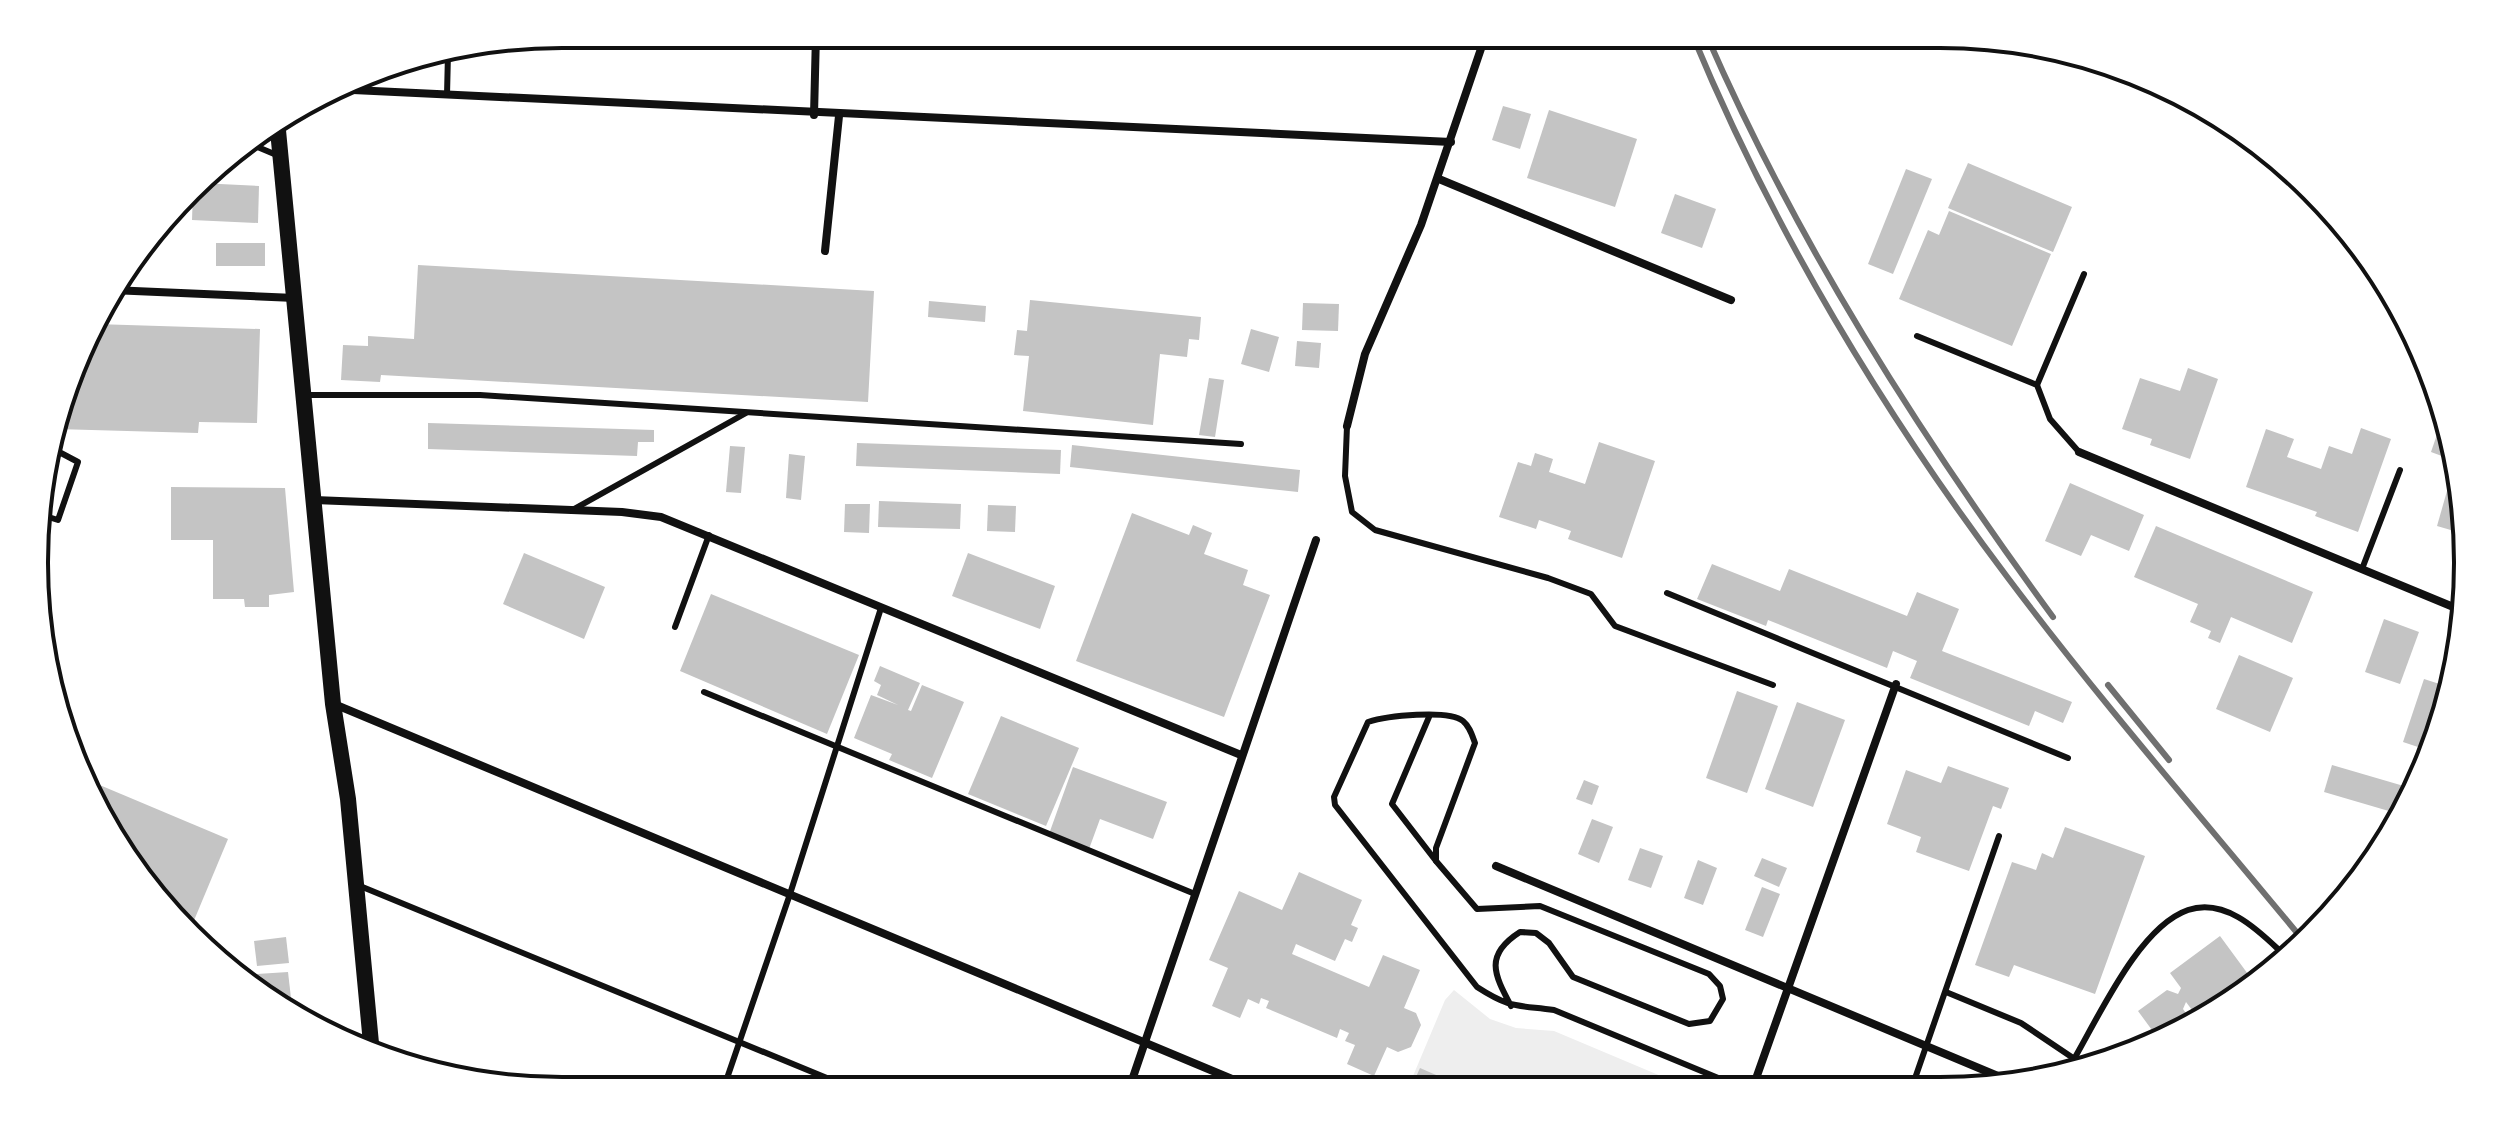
<svg xmlns="http://www.w3.org/2000/svg" width="2502" height="1125" font-family="'IBM Plex Sans',sans-serif">
<rect width="100%" height="100%" fill="#fff"/>
<path fill="#eee" d="M1454 990 1490 1019 1516 1028 1554 1031 1687 1087 1408 1088 1445 1000Z"/>
<g fill="#c4c4c4">
<path d="M1594 34H1622L1618 44Z"/>
<path d="M432 56 431 64 400 62V61Z"/>
<path d="M1503 106 1531 114 1520 149 1492 140Z"/>
<path d="M1549 110 1637 139 1615 207 1527 178Z"/>
<path d="M1968 163 2072 207 2053 252 1948 208Z"/>
<path d="M1906 169 1932 179 1893 274 1868 264Z"/>
<path d="M199 183 259 186 258 223 192 220 193 191Z"/>
<path d="M1675 194 1716 209 1702 248 1661 233Z"/>
<path d="M1949 211 2051 254 2012 346 1899 299 1928 230 1939 235Z"/>
<rect x="216" y="243" width="49" height="23"/>
<path d="M418 265 874 291 868 402 381 375 380 382 341 380 343 345 368 346V336L414 339Z"/>
<path d="M1030 300 1201 317 1199 340 1189 339 1187 357 1160 354 1153 425 1023 411 1029 356 1014 355 1017 330 1027 331Z"/>
<path d="M929 301 986 306 985 322 928 317Z"/>
<path d="M1303 303 1339 304 1338 331 1302 330Z"/>
<path d="M95 324 260 329 257 423 199 422 198 433 56 429Z"/>
<path d="M1251 329 1279 337 1269 372 1241 364Z"/>
<path d="M1297 341 1321 343 1319 368 1295 366Z"/>
<path d="M2188 368 2218 379 2190 459 2150 445 2152 439 2122 429 2140 378 2180 391Z"/>
<path d="M1209 378 1224 380 1215 437 1199 435Z"/>
<path d="M2444 414 2458 459V462L2431 452Z"/>
<path d="M428 423 654 430V442H638L637 456 428 449Z"/>
<path d="M2361 428 2391 439 2358 532 2315 516 2317 512 2246 487 2266 429 2294 439 2287 457 2321 469 2329 446 2352 454Z"/>
<path d="M1599 442 1655 461 1622 558 1568 539 1571 531 1539 520 1536 529 1499 517 1518 462 1531 466 1535 453 1553 459 1549 472 1585 484Z"/>
<path d="M857 443 1061 450 1060 474 856 466Z"/>
<path d="M1072 445 1300 470 1298 492 1070 467Z"/>
<path d="M730 446 745 447 741 493 726 492Z"/>
<path d="M789 454 805 456 801 500 786 498Z"/>
<path d="M2070 483 2144 515 2129 551 2091 535 2081 556 2045 541Z"/>
<path d="M2449 484 2461 487 2464 521 2461 533 2437 526Z"/>
<path d="M171 487 285 488 294 592 269 595V607H245L244 599H213V540H171Z"/>
<path d="M879 501 961 504 960 529 878 527Z"/>
<path d="M845 504H870L869 533 844 532Z"/>
<path d="M988 505 1016 506 1015 532 987 531Z"/>
<path d="M1132 513 1189 535 1193 525 1212 533 1204 554 1248 570 1243 585 1270 595 1224 717 1076 661Z"/>
<path d="M2156 526 2313 592 2292 643 2231 617 2220 643 2208 638 2211 631 2190 622 2198 604 2134 577Z"/>
<path d="M524 553 605 587 584 639 503 604Z"/>
<path d="M968 553 1055 586 1040 629 952 596Z"/>
<path d="M1712 564 1780 591 1789 569 1907 616 1917 592 1959 609 1942 651 2072 702 2063 723 2035 711 2029 726 1910 678 1917 661 1893 651 1887 668 1768 620 1766 626 1697 599Z"/>
<path d="M711 594 859 655 827 734 680 671Z"/>
<path d="M2384 619 2419 632 2400 684 2365 672Z"/>
<path d="M2239 655 2293 678 2270 732 2216 709Z"/>
<path d="M880 666 920 683 908 710 911 711 922 685 964 702 932 778 889 760 892 754 854 738 871 695 898 705 877 695 881 685 874 681Z"/>
<path d="M2424 679 2449 687 2427 750 2403 742Z"/>
<path d="M1737 691 1778 706 1747 793 1706 778Z"/>
<path d="M1797 702 1845 720 1813 807 1765 789Z"/>
<path d="M1001 716 1079 748 1046 826 968 794Z"/>
<path d="M2332 765 2414 789 2399 814 2324 792Z"/>
<path d="M1948 766 2009 788 2001 809 1993 806 1969 871 1916 852 1921 837 1887 824 1906 770 1941 783Z"/>
<path d="M1073 767 1167 802 1153 839 1100 819 1089 849 1049 834Z"/>
<path d="M83 778 228 839 190 930 105 826Z"/>
<path d="M1584 780 1599 786 1592 805 1576 799Z"/>
<path d="M1592 819 1613 827 1599 863 1578 854Z"/>
<path d="M2065 827 2145 856 2095 994 2014 965 2009 977 1975 965 2012 862 2036 870 2042 853 2053 858Z"/>
<path d="M1640 848 1663 856 1651 888 1628 880Z"/>
<path d="M1762 858 1787 868 1779 887 1754 876Z"/>
<path d="M1698 860 1717 868 1703 905 1684 898Z"/>
<path d="M1299 872 1362 900 1351 925 1358 928 1352 942 1345 939 1335 961 1296 944 1292 954 1369 987 1383 955 1420 970 1404 1008 1416 1013 1421 1025 1411 1047 1398 1052 1387 1047 1374 1076 1347 1064 1355 1045 1345 1041 1349 1033 1340 1029 1337 1038 1266 1008 1269 1001 1261 998 1259 1004 1248 999 1240 1018 1212 1006 1228 968 1209 960 1239 891 1282 910Z"/>
<path d="M1762 887 1780 894 1763 937 1745 930Z"/>
<path d="M2220 936 2256 985 2198 1018 2186 1002 2183 1009 2192 1022 2160 1041 2138 1011 2167 990 2178 994 2181 988 2170 973Z"/>
<path d="M286 937 289 963 257 966 254 941Z"/>
<path d="M288 972 291 998 278 1000 259 988 257 974Z"/>
<path d="M1420 1068 1466 1088H1411Z"/>
</g>
<g fill="none" stroke-linecap="round" stroke-linejoin="round">
<g stroke="#111" stroke-width="6">
<path d="M447 95 448 53"/>
<path d="M246 142 279 156"/>
<path d="M1917 336 2037 385 2050 419 2079 452"/>
<path d="M2037 385 2084 274"/>
<path d="M305 395H480L1241 444"/>
<path d="M1347 426 1345 476 1352 512 1375 530 1548 578 1591 594 1615 626 1773 685"/>
<path d="M574 509 746 413"/>
<path d="M42 515 58 520 78 462 61 453 46 454"/>
<path d="M2362 569 2400 470"/>
<path d="M1667 593 2068 758"/>
<path d="M675 627 709 535"/>
<path d="M704 692 1195 894"/>
<path d="M1429 717 1392 804 1436 861"/>
<path d="M360 886 856 1090"/>
<path d="M1946 992 2021 1023 2085 1066"/>
<path d="M1511 1006C1494 974 1484 955 1520 932L1536 933 1549 943 1573 977 1689 1024 1710 1021 1723 999 1720 986 1709 974 1540 906 1477 909 1436 861V848L1475 743C1472 735 1470 727 1463 721 1448 709 1386 716 1368 722L1334 797 1335 805 1477 987C1511 1009 1517 1005 1554 1010L1740 1087"/>
<path d="M2067 1071C2095 1026 2136 928 2188 910 2224 898 2256 928 2279 950"/>
<path d="M1912 1087 1999 836"/>
<path d="M723 1090 790 894 881 608"/>
</g>
<g stroke="#111" stroke-width="8">
<path d="M332 89 1451 142"/>
<path d="M814 115 816 34"/>
<path d="M1439 179 1731 300"/>
<path d="M825 251 839 116"/>
<path d="M111 290 295 298"/>
<path d="M1347 426 1365 354 1421 225 1486 34"/>
<path d="M2079 452 2463 611"/>
<path d="M314 500 622 512 661 517 1241 755"/>
<path d="M334 704 1256 1089"/>
<path d="M1496 866 2017 1084"/>
<path d="M1753 1087 1896 684"/>
<path d="M1129 1089 1316 540"/>
</g>
<path stroke="#111" stroke-width="14" d="M371 1052 406 1065"/>
<path stroke="#111" stroke-width="16" d="M277 120 333 704 348 799 372 1054"/>
<g stroke="#707070" stroke-width="6">
<path d="M1692 34C1772 227 1882 411 2008 578 2101 702 2204 820 2303 940"/>
<path d="M1706 34C1797 243 1919 434 2053 617"/>
<path d="M2108 685 2169 760"/>
</g>
</g>
<path d="M0 0H2502V1125H0ZM562 48H1940A514 514 0 0 1 2454 562V563A514 514 0 0 1 1940 1077H562A514 514 0 0 1 48 563V562A514 514 0 0 1 562 48Z" fill="#fff" fill-rule="evenodd"/>
<path fill="none" stroke="#111" stroke-width="4" d="M562 48H1940A514 514 0 0 1 2454 562V563A514 514 0 0 1 1940 1077H562A514 514 0 0 1 48 563V562A514 514 0 0 1 562 48Z"/>
</svg>
